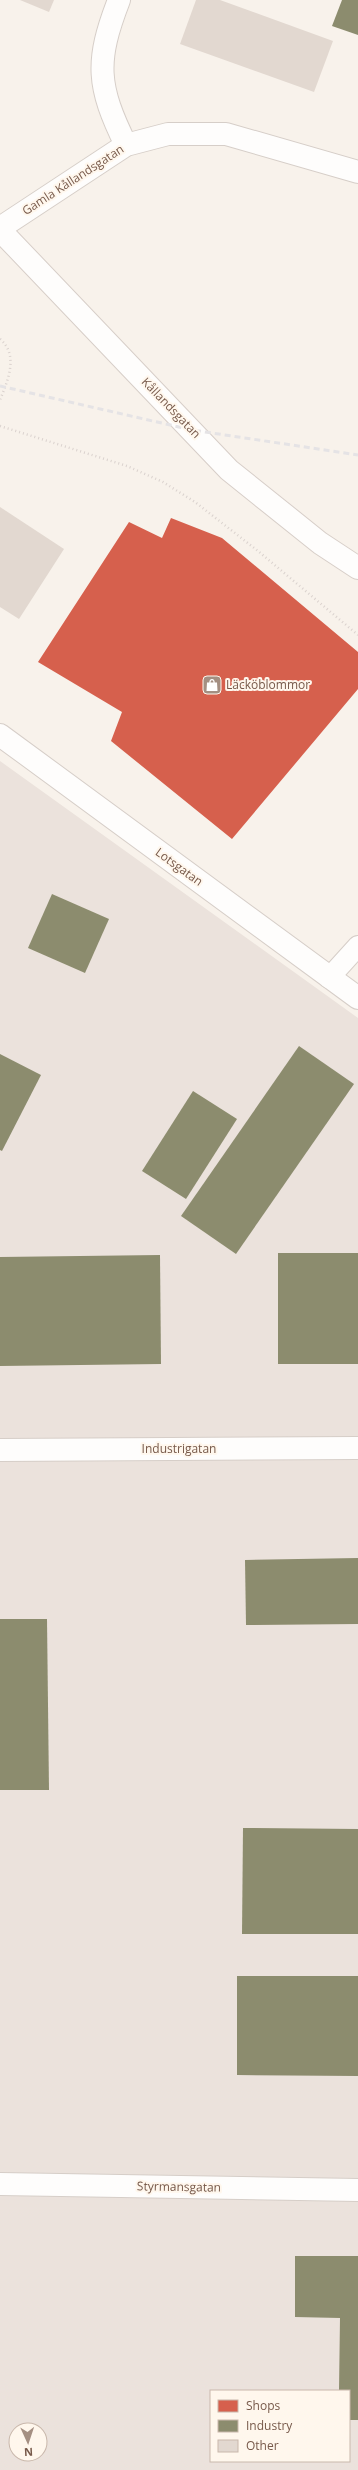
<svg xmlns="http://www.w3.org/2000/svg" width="358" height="2470" font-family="'Open Sans',sans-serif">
<rect width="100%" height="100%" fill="#f8f2eb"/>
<path fill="#ebe2dc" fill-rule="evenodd" d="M0 761 358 1018V2470H0ZM211 2391H349V2461H211ZM16 2430H40V2454H16Z"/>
<path fill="#d6604d" d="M171 518 222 538 358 652V689L232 839 111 741 122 712 38 662 129 522 162 538Z"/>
<g fill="#8c8c6e">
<path d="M342 0H358V35L332 26Z"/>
<path d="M52 894 109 919 85 973 28 948Z"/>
<path d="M299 1046 354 1084 236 1254 181 1216Z"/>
<path d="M0 1054 41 1075 2 1151 0 1150Z"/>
<path d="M193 1091 237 1119 186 1199 142 1171Z"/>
<rect x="278" y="1253" width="80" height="111"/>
<path d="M160 1255 161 1364 0 1366V1257Z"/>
<path d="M358 1558V1624L246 1625 245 1560Z"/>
<path d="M0 1619H47L49 1790H0Z"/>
<path d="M243 1828 358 1829V1934H242Z"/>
<path d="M237 1976H358V2076L237 2075Z"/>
<path d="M295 2256H358V2420H349V2391H339L340 2318 295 2317Z"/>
</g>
<g fill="#e2d8d0">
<path d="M20 0H54L49 12Z"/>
<path d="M196 0H220L333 41 314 92 180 44Z"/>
<path d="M0 507 64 549 19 619 0 607Z"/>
</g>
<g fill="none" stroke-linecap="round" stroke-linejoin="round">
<g stroke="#d6cec8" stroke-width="22">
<path id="lane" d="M329 978 358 946"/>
</g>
<g stroke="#d6cec8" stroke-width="24">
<g id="street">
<path d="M119 0C95 62 97 86 126 145"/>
<path d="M0 228 126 145 168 134H226L358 172"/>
<path d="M0 735 358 998"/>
<path d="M0 1450 358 1448"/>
<path d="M0 2184 358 2190"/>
</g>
</g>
<g stroke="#d7cec8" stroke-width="24">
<path id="secondary" d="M0 230 229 470 320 543 358 568"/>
</g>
<g stroke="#dad2ce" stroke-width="2.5" stroke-dasharray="1 3" stroke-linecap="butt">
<path d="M0 339C19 355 8 380 0 400"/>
<path d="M0 426 127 466 163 482 195 502 258 551 358 635"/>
</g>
<use href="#lane" stroke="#fefdfc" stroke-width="20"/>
<use href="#street" stroke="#fefdfc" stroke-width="22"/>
<use href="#secondary" stroke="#fefdfc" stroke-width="22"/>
<path stroke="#e5e3e5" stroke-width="3" stroke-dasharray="6 4" stroke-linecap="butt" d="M0 386 192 430 358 455"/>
</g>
<defs>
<g id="shop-square" transform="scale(1)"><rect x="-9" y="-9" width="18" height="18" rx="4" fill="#a48f82" stroke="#fff7ed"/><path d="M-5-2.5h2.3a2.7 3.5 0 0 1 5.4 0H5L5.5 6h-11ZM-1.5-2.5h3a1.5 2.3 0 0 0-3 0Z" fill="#fff"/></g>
</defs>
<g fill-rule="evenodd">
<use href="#shop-square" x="212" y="685"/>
</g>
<g text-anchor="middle" stroke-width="4" stroke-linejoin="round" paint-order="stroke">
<g font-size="12" fill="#77594a" stroke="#fff7ed">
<text transform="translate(73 180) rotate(-33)" y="4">Gamla Kållandsgatan</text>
<text transform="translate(171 408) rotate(46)" y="4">Kållandsgatan</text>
<text transform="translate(179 867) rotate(36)" y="4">Lotsgatan</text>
<text x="179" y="1453">Industrigatan</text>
<text transform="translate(179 2187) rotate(1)" y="4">Styrmansgatan</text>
</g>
<g font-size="12" fill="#77594a" stroke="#fff7ed" text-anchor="start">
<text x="226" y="689">Läcköblommor</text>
</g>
</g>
<rect x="210" y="2390" width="140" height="72" fill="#fff7ed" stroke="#c9b8ac"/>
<rect x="218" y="2400" width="20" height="12" fill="#d6604d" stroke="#c9b8ac"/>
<text x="246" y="2410" font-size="12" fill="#77594a">Shops</text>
<rect x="218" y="2420" width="20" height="12" fill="#8c8c6e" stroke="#c9b8ac"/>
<text x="246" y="2430" font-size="12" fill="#77594a">Industry</text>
<rect x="218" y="2440" width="20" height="12" fill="#e2d8d0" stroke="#c9b8ac"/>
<text x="246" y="2450" font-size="12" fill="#77594a">Other</text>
<g transform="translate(28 2442) rotate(177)"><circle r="19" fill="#fff7ed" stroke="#c9b8ac"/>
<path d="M0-3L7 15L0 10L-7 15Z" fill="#a48f82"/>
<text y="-6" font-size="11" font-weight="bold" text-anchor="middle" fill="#77594a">N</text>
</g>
</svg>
